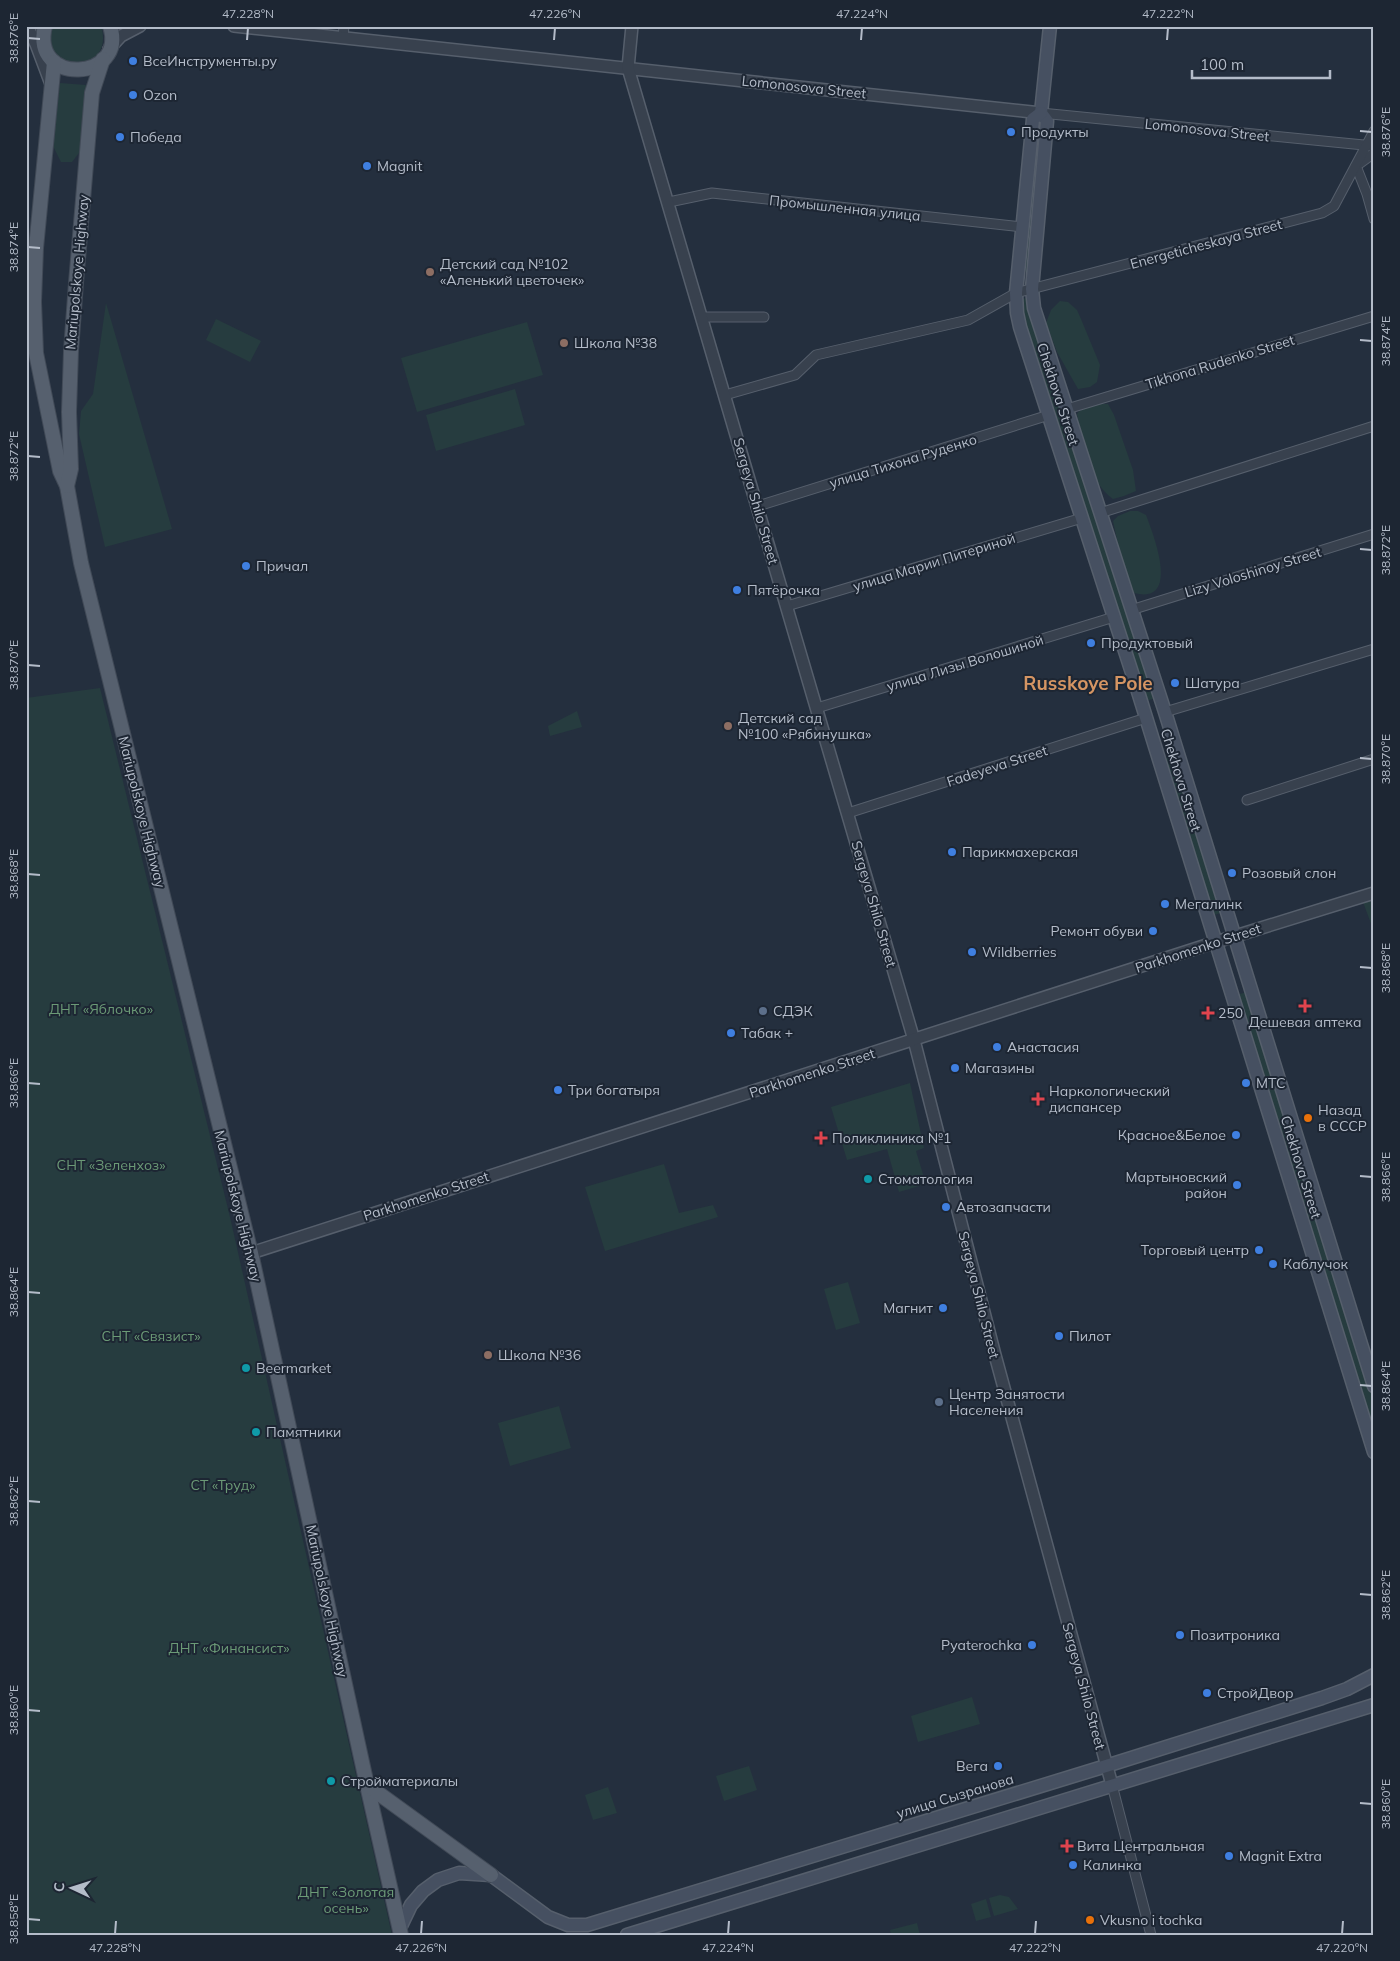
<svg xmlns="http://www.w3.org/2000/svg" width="1400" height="1961" font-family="Mulish,sans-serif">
<rect width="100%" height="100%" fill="#242f3e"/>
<g fill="#263c3f">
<path d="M52 26H101C106 42 102 52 90 63H64C53 51 45 44 52 26Z"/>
<path d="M60 83 86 85 82 149 72 162H61L53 146Z"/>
<path d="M1036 137H1042L1028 272 1022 271Z"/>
<path d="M1026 298 1153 699 1145 701 1024 324 1022 310 1023 299Z"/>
<path d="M1060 301 1068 302 1077 310 1081 319 1100 365 1097 382 1090 387 1078 389 1057 352 1046 323 1051 310Z"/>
<path d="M106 303 172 529 105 547 79 434 81 411 93 394Z"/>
<path d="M216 319 261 341 250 362 206 340Z"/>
<path d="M527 322 543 375 417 412 401 358Z"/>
<path d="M515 389 525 425 436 451 426 415Z"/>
<path d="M1085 404H1108L1114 415 1133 470 1136 491 1124 496 1113 499C1087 480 1083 443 1077 414Z"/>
<path d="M1130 511H1138L1146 515C1154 536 1181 605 1134 593L1121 558 1113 521 1118 516Z"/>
<path d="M100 688 230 1217 392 1935H26V698Z"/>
<path d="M577 711 582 727 550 736 548 726Z"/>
<path d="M1172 756 1220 913 1212 916 1164 758Z"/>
<path d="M1374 898V929H1373L1363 902Z"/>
<path d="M1247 992 1374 1399V1435L1236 995Z"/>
<path d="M910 1083 924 1148 916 1151 926 1184 899 1192 887 1149 847 1160 831 1107Z"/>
<path d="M664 1164 679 1213 713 1205 718 1217 605 1251 585 1187Z"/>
<path d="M848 1282 860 1323 836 1330 824 1289Z"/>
<path d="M559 1406 571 1448 510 1466 498 1423Z"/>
<path d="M972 1697 980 1724 918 1742 911 1716Z"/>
<path d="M749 1766 757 1790 724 1801 716 1776Z"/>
<path d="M608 1787 617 1813 593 1820 585 1795Z"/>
<path d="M1000 1895 1009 1897 1018 1909 994 1916 989 1898Z"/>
<path d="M986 1899 991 1917 976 1921 971 1904Z"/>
<path d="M917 1923 920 1935H891L890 1930Z"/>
</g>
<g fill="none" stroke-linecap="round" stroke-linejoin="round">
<g stroke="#565f6c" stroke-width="11">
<g id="minor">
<path d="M343 38 344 26"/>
<path d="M1041 113 1374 146"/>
<path d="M1374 153 1356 166 1367 194 1374 219"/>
<path d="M669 202 712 193 1023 227"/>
<path d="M702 317H764"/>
<path d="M725 395 795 375 816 355 968 320 1016 293 1322 213 1334 206 1374 131"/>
<path d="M1067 409 1374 316"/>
<path d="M758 506 1049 415"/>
<path d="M1100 513 1374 426"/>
<path d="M787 606 1082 518"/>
<path d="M1131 610 1374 534"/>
<path d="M817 708 1114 617"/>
<path d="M1165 712 1374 649"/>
<path d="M1247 800 1374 759"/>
<path d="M848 813 1146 718"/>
<path d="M1112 1785 1151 1935"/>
</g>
</g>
<g stroke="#565f6c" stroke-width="14">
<g id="tertiary">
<path d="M27 26 36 44 51 84"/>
<path d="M234 26 1041 113"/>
<path d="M632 26 628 68 914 1040 995 1355 1112 1785"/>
<path d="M109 49 121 36 140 26"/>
<path d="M251 1253 1216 942 1374 893"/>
</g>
</g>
<g stroke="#565f6c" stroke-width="15">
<g id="secondary">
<path d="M1050 26 1041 113 1047 121 1032 289 1034 308 1165 712 1374 1386"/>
<path d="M1041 113 1033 119 1016 293 1017 313 1020 327 1135 682 1374 1452"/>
<path d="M400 1928 411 1905 423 1891 438 1880 459 1873 491 1875 548 1917 568 1925H587L1106 1766 1322 1698 1347 1689 1374 1675"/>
<path d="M627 1935 1374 1705"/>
</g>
</g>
<g stroke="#414a57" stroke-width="16">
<g id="primary">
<path d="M45 26C30 87 128 81 110 26"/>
<path d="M54 62 36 248 34 302 36 353 60 471 67 486 81 563 251 1253 367 1785 401 1935"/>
<path d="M67 486 71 469 69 412 71 351 76 283 92 93 103 59"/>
<path d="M367 1785 491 1875"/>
</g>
</g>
<use href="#minor" stroke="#38414e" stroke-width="9"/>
<use href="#tertiary" stroke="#38414e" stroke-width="11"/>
<use href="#secondary" stroke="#465061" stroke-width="12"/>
<use href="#primary" stroke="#56606e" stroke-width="14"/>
</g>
<path fill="none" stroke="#b4bcc9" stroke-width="2" d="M28 38 40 39M247 40 248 28M554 40 555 28M861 40 862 28M1167 40 1168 28M1360 131 1372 132M28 247 40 248M1360 340 1372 341M28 456 40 457M1360 549 1372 550M28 665 40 666M1360 758 1372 759M28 874 40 875M1360 967 1372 968M28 1083 40 1084M1360 1176 1372 1177M28 1292 40 1293M1360 1385 1372 1386M28 1501 40 1502M1360 1594 1372 1595M28 1710 40 1711M1360 1803 1372 1804M28 1919 40 1920M115 1934 116 1921M421 1934 422 1921M728 1934 729 1921M1035 1934 1036 1921M1342 1934 1343 1921"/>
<g fill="#3f7fe0" stroke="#1d2633" stroke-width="2">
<circle cx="133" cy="61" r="5"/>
<circle cx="133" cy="95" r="5"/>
<circle cx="1011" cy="132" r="5"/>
<circle cx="120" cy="137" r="5"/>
<circle cx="367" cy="166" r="5"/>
<circle cx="246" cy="566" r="5"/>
<circle cx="737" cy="590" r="5"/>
<circle cx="1091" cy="643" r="5"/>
<circle cx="1175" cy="683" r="5"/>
<circle cx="952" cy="852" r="5"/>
<circle cx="1232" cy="873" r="5"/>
<circle cx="1165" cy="904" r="5"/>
<circle cx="1153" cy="931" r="5"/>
<circle cx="972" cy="952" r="5"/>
<circle cx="731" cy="1033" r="5"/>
<circle cx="997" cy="1047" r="5"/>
<circle cx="955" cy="1068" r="5"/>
<circle cx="1246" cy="1083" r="5"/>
<circle cx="558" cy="1090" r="5"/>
<circle cx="1236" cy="1135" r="5"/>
<circle cx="1237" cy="1185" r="5"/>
<circle cx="946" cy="1207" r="5"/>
<circle cx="1259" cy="1250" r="5"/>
<circle cx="1273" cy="1264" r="5"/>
<circle cx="943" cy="1308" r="5"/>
<circle cx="1059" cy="1336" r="5"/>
<circle cx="1180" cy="1635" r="5"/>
<circle cx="1032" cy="1645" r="5"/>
<circle cx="1207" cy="1693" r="5"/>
<circle cx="998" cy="1766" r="5"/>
<circle cx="1229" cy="1856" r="5"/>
<circle cx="1073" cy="1865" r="5"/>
</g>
<g fill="#8d6e63" stroke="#1d2633" stroke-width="2">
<circle cx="430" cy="272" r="5"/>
<circle cx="564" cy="343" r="5"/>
<circle cx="728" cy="726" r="5"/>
<circle cx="488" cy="1355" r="5"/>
</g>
<g fill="#e0444e" stroke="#1d2633" stroke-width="2">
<path d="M1302.5 998.5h5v5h5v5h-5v5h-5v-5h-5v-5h5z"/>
<path d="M1205.5 1005.5h5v5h5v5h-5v5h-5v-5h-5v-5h5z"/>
<path d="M1035.5 1091.5h5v5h5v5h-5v5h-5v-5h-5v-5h5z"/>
<path d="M818.5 1130.5h5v5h5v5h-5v5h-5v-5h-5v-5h5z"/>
<path d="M1064.5 1838.5h5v5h5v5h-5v5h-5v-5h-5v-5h5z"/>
</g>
<g fill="#5c6f8a" stroke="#1d2633" stroke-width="2">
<circle cx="763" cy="1011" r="5"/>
<circle cx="939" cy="1402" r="5"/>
</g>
<g fill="#e8710a" stroke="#1d2633" stroke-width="2">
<circle cx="1308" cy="1118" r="5"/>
<circle cx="1090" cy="1920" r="5"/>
</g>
<g fill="#0f9aa8" stroke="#1d2633" stroke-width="2">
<circle cx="868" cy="1179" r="5"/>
<circle cx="246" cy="1368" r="5"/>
<circle cx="256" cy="1432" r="5"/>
<circle cx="331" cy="1781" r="5"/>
</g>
<g text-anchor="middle" stroke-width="4" stroke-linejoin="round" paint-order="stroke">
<g font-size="14" fill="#b4bcc9" stroke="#1d2633" text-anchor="start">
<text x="143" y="66">ВсеИнструменты.ру</text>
<text x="143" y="100">Ozon</text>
<text x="1021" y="137">Продукты</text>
<text x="130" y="142">Победа</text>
<text x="377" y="171">Magnit</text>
<text x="440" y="269">Детский сад №102<tspan x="440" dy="16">«Аленький цветочек»</tspan></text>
<text x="574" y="348">Школа №38</text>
<text x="256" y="571">Причал</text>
<text x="747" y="595">Пятёрочка</text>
<text x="1101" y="648">Продуктовый</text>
<text x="1185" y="688">Шатура</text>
<text x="738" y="723">Детский сад<tspan x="738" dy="16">№100 «Рябинушка»</tspan></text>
<text x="962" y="857">Парикмахерская</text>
<text x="1242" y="878">Розовый слон</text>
<text x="1175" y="909">Мегалинк</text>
<text x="1143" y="936" text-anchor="end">Ремонт обуви</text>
<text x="982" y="957">Wildberries</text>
<text x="773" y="1016">СДЭК</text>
<text x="1218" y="1018">250</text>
<text x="1305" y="1027" text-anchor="middle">Дешевая аптека</text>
<text x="741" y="1038">Табак +</text>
<text x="1007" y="1052">Анастасия</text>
<text x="965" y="1073">Магазины</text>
<text x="1256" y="1088">МТС</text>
<text x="568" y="1095">Три богатыря</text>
<text x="1049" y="1096">Наркологический<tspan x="1049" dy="16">диспансер</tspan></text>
<text x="1318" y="1115">Назад<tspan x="1318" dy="16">в СССР</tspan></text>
<text x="1226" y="1140" text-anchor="end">Красное&amp;Белое</text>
<text x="832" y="1143">Поликлиника №1</text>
<text x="1227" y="1182" text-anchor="end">Мартыновский<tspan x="1227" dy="16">район</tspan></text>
<text x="878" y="1184">Стоматология</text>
<text x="956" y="1212">Автозапчасти</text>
<text x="1249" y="1255" text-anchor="end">Торговый центр</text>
<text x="1283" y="1269">Каблучок</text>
<text x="933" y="1313" text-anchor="end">Магнит</text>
<text x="1069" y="1341">Пилот</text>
<text x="498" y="1360">Школа №36</text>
<text x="256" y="1373">Beermarket</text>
<text x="949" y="1399">Центр Занятости<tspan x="949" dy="16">Населения</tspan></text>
<text x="266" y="1437">Памятники</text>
<text x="1190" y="1640">Позитроника</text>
<text x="1022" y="1650" text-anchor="end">Pyaterochka</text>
<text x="1217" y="1698">СтройДвор</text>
<text x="988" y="1771" text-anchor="end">Вега</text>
<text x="341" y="1786">Стройматериалы</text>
<text x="1077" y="1851">Вита Центральная</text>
<text x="1239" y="1861">Magnit Extra</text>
<text x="1083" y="1870">Калинка</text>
<text x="1100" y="1925">Vkusno i tochka</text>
</g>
<g font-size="14" fill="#b4bcc9" stroke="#1d2633">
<text transform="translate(804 87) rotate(6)" y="5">Lomonosova Street</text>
<text transform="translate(1207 130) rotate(6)" y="5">Lomonosova Street</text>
<text transform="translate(845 208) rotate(6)" y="5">Промышленная улица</text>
<text transform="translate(1206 244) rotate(-15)" y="5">Energeticheskaya Street</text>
<text transform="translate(77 272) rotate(-85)" y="5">Mariupolskoye Highway</text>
<text transform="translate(1220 362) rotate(-17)" y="5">Tikhona Rudenko Street</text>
<text transform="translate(1058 394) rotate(72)" y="5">Chekhova Street</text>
<text transform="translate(903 461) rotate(-17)" y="5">улица Тихона Руденко</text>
<text transform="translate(756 501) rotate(74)" y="5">Sergeya Shilo Street</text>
<text transform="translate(934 562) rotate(-17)" y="5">улица Марии Питериной</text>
<text transform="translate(1253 572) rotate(-17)" y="5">Lizy Voloshinoy Street</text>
<text transform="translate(965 663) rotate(-17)" y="5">улица Лизы Волошиной</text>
<text transform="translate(997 766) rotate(-18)" y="5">Fadeyeva Street</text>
<text transform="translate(1181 780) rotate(73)" y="5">Chekhova Street</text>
<text transform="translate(142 812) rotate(76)" y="5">Mariupolskoye Highway</text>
<text transform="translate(874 904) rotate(74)" y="5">Sergeya Shilo Street</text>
<text transform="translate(1198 948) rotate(-18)" y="5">Parkhomenko Street</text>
<text transform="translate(812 1073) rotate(-18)" y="5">Parkhomenko Street</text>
<text transform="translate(1301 1167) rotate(73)" y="5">Chekhova Street</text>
<text transform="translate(426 1196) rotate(-18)" y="5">Parkhomenko Street</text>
<text transform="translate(238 1206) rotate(76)" y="5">Mariupolskoye Highway</text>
<text transform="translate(979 1295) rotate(76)" y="5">Sergeya Shilo Street</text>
<text transform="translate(327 1601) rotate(78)" y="5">Mariupolskoye Highway</text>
<text transform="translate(1084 1686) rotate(75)" y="5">Sergeya Shilo Street</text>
<text transform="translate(955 1796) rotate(-17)" y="5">улица Сызранова</text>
</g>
<g font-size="14" fill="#6b9a76" stroke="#1d2633">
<text x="101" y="1014">ДНТ «Яблочко»</text>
<text x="111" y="1170">СНТ «Зеленхоз»</text>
<text x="151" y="1341">СНТ «Связист»</text>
<text x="223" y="1490">СТ «Труд»</text>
<text x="229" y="1653">ДНТ «Финансист»</text>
<text x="346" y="1897">ДНТ «Золотая<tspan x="346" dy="16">осень»</tspan></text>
</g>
<g font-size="19" font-weight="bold" fill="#d59563" stroke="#1d2633">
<text x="1088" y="690">Russkoye Pole</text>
</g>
</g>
<rect width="1400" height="1961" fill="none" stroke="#1d2633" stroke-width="55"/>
<g transform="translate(72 1888) rotate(274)" stroke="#1d2633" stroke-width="4" paint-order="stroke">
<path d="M0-4L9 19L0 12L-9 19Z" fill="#b4bcc9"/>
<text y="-8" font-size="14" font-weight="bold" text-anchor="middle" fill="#b4bcc9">С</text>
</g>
<path d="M1192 70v8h138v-8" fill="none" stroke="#b4bcc9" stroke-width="2.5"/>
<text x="1200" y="70" font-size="15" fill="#b4bcc9" stroke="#1d2633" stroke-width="4" paint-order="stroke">100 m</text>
<rect x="28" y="28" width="1344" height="1906" fill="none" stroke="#b4bcc9" stroke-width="2"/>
<g font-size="12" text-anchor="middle" fill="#b4bcc9">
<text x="248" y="18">47.228°N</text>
<text x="555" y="18">47.226°N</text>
<text x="862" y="18">47.224°N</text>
<text x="1168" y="18">47.222°N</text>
<text transform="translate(14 38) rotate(-90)" y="4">38.876°E</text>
<text transform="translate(1386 132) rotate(-90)" y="4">38.876°E</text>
<text transform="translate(14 247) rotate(-90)" y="4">38.874°E</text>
<text transform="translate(1386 341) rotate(-90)" y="4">38.874°E</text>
<text transform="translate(14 456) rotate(-90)" y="4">38.872°E</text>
<text transform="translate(1386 550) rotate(-90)" y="4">38.872°E</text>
<text transform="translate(14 665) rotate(-90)" y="4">38.870°E</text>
<text transform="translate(1386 759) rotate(-90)" y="4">38.870°E</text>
<text transform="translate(14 874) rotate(-90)" y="4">38.868°E</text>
<text transform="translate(1386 968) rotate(-90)" y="4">38.868°E</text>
<text transform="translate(14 1083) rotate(-90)" y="4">38.866°E</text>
<text transform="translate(1386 1177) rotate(-90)" y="4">38.866°E</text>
<text transform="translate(14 1292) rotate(-90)" y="4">38.864°E</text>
<text transform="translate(1386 1386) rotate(-90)" y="4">38.864°E</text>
<text transform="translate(14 1501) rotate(-90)" y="4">38.862°E</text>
<text transform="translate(1386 1595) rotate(-90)" y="4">38.862°E</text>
<text transform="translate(14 1710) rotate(-90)" y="4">38.860°E</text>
<text transform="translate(1386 1804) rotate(-90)" y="4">38.860°E</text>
<text transform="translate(14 1919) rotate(-90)" y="4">38.858°E</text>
<text x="115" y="1952">47.228°N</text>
<text x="421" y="1952">47.226°N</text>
<text x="728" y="1952">47.224°N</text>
<text x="1035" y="1952">47.222°N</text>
<text x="1342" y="1952">47.220°N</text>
</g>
</svg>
